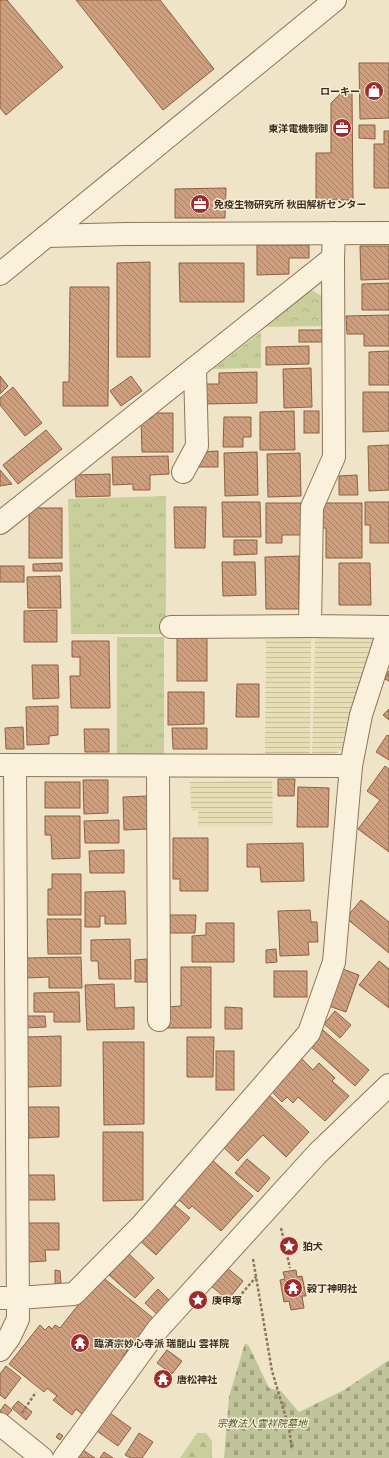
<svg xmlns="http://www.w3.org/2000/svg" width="389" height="1458" font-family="'Roboto Serif','Noto Sans JP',serif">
<defs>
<pattern id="farmland-rules" width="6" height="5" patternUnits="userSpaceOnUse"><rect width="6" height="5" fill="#e6deb5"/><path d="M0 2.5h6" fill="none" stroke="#c6bf9b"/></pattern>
<pattern id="grass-tufts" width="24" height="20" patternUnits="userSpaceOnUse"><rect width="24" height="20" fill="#c9cf9b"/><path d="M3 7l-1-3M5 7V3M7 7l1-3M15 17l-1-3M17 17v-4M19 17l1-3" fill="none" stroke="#aeb285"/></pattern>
<pattern id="forest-firs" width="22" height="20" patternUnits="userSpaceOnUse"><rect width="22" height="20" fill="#c9cf9b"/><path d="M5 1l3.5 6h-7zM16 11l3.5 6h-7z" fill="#aeb285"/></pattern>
<pattern id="cemetery-stones" width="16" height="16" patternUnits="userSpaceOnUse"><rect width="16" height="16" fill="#bfc49a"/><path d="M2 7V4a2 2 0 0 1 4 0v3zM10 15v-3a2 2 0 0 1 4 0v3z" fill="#9ca07d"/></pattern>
<pattern id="park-crowns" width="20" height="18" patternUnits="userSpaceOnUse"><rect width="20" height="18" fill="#c9cf9b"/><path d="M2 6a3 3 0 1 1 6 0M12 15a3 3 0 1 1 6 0" fill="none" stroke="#aeb285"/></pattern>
<pattern id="building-back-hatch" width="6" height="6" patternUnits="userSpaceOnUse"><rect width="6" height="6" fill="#cf9f7d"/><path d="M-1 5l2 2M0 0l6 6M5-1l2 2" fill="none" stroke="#a98266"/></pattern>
</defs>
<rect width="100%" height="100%" fill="#f0e4c8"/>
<g fill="url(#farmland-rules)">
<path d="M266 637 311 638 310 758H265Z"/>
<path d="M315 637H375L344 748 330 758H312Z"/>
<path d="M272 780 273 826 198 827V811H191L190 782Z"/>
</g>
<g fill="url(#grass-tufts)">
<path d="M261 332V368L213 369Z"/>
<path d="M166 496V634H71L68 499Z"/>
<rect x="117" y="637" width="47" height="122"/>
</g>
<path fill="url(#forest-firs)" d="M197 1433H206L212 1441V1458H180Z"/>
<path fill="url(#cemetery-stones)" d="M245 1343 249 1346 269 1388 281 1391 299 1412 344 1390 389 1360V1458H224L229 1397Z"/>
<path fill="url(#park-crowns)" d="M311 290 324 297 325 326 263 327Z"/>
<g fill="url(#building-back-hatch)" stroke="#8d5f41">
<path d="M0 0H7L63 67 6 115 0 108Z"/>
<path d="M76 0H160L214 69 163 110Z"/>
<path d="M359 63H389V118L360 119Z"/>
<path d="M352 92 353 200H316V153H331V103L341 93Z"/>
<path d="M359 125H375V139L359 138Z"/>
<path d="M384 131H389V188H374V144H384Z"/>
<path d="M226 188 225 218H175V189Z"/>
<path d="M257 245H309V258H289V274L257 275Z"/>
<path d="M360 246H389V279L361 280Z"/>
<path d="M150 262V357H117V263Z"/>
<path d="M179 263H244V302H180Z"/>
<path d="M389 283V310H362V284Z"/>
<path d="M70 287H109L108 406H63V382H69Z"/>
<path d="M389 315V346H364V334H347L346 316Z"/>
<rect x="299" y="330" width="24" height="12"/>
<path d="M309 346V364L266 365V347Z"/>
<path d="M389 351V385H369V352Z"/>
<path d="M311 368 312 407 284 408 283 369Z"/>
<path d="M257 372V403L202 404V384H219V373Z"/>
<path d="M0 376 8 386 0 394Z"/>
<path d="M131 376 142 391 121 406 110 391Z"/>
<path d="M13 387 42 423 25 436 0 405V398Z"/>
<path d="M363 392H389V431L363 432Z"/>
<path d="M294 411 295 450H260V412Z"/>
<rect x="304" y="411" width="15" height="22"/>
<path d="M152 413H173V452H142L141 419 152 418Z"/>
<path d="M224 417H251V437H243V447H223Z"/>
<path d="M46 430 62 449 18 484 3 465Z"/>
<path d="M389 445V490L369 491 368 446Z"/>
<path d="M218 451V467H198L199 452Z"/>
<path d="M257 452 258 495 225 496 224 453Z"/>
<path d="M300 453 301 496 268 497 267 454Z"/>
<path d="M168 456 169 474 150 475V490H133V484L113 485 112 457Z"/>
<path d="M0 470 12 484 0 486Z"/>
<path d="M110 474V496L76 497 75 475Z"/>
<path d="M357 475 358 495H339V476Z"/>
<path d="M222 502H260L261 537H223Z"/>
<path d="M365 502H389V543H370V525H365Z"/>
<path d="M266 503H302V535H282V543H266Z"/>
<path d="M322 503H362V558H326V528H322Z"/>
<path d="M174 507H206L205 548H175Z"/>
<rect x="29" y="508" width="33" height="50"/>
<path d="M234 540H257V554L234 555Z"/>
<path d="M299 556V609H266L265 557Z"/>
<path d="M222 562H255L256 595 223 596Z"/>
<path d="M62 563V571H33V564Z"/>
<path d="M339 563H370L371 605H339Z"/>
<rect x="0" y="566" width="24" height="16"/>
<path d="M60 576 61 608H28L27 577Z"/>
<path d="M57 610V642H24V611Z"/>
<rect x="177" y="638" width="30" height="43"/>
<path d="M72 641H109L110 708H71L70 676H80V657H72Z"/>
<path d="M32 665H58L59 698 33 699Z"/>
<path d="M389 671V681L385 679Z"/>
<path d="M237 684H259V717H236Z"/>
<path d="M168 692H204V724L168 725Z"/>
<path d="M58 706V735L49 736V744L27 745 26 707Z"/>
<path d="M389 709V720L383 715Z"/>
<path d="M23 727 24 749H6L5 728Z"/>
<path d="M172 728H207V749H173Z"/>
<path d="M84 729H109V752H85Z"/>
<path d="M387 735 389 736V760L376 752Z"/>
<path d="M385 766 389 769V852L358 829 380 800 367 791Z"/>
<path d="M278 779H295L294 796H278Z"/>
<path d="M83 780H108V813L84 814Z"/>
<rect x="45" y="782" width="35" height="26"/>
<path d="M298 787 329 788 328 827H297Z"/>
<path d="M148 796V829L124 830 123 797Z"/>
<path d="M45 816H80V858L52 859 51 835H45Z"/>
<path d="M119 820V843H85L84 821Z"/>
<path d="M173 838H208V891H180V879H173Z"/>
<path d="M303 843 304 881 261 882 260 867H247V844Z"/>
<path d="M124 850V873H90L89 851Z"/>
<path d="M52 874H81V915H48V889H52Z"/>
<path d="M125 891 126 924H105V916H100V927H85V892Z"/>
<path d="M361 900 389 922V953L346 918Z"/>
<path d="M310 910 311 922H317L318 942H308L309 955 280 956 278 911Z"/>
<path d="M170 915H196L195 933H170Z"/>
<path d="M47 919H81V954H48Z"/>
<path d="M206 923H234V962H192V936L206 935Z"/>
<path d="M130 939 131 979H99L98 961H91V940Z"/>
<path d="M276 949 277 962 266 963V950Z"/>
<path d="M81 957 82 988H49V977L27 978V958Z"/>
<path d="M147 959V982H135V960Z"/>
<path d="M379 961 389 969V1008L359 985Z"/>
<path d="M181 967H211V1028H166L165 1007 181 1006Z"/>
<path d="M340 968 359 975 346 1012 326 1005Z"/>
<rect x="274" y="971" width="33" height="26"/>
<path d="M114 984 115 1008 134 1007V1029L87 1030 85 985Z"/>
<path d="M79 992 80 1022H54V1012H34V993Z"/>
<path d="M225 1007 242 1008V1029H225Z"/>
<path d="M335 1011 351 1025 340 1038 324 1024Z"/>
<path d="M23 1016H45L46 1027 24 1028Z"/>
<path d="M323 1030 369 1070 355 1086 309 1045Z"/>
<path d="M61 1036V1086L28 1087 27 1037Z"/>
<path d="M187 1037H214L213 1077H187Z"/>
<path d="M103 1042H144V1124L104 1125Z"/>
<rect x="216" y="1051" width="18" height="39"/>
<path d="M301 1058 313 1070 319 1063 335 1078 332 1081 349 1096 325 1121 298 1097 293 1103 287 1097 282 1102 271 1091Z"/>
<path d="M267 1093 309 1132 286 1157 263 1135 238 1161 220 1144Z"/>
<path d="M28 1107H59V1137L29 1138Z"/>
<path d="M103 1132H143V1200L103 1201Z"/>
<path d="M247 1159 270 1178 258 1192 235 1173Z"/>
<path d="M212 1160 253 1196 221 1231 192 1206 189 1209 178 1199Z"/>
<path d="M25 1175H54L55 1200H25Z"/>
<path d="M171 1202 190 1218 156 1255 138 1239Z"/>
<path d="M28 1223H59V1250H45L46 1261 28 1262Z"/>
<path d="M129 1254 154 1278 135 1298 109 1275Z"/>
<path d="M226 1267 243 1281 228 1300 210 1285Z"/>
<path d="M55 1270 60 1271 61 1283 55 1284Z"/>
<path d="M296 1270 297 1277 302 1276 306 1296H302L304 1308 291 1310 289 1301 284 1302 280 1280 285 1279 283 1272Z"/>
<path d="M101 1276 153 1318 123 1356 127 1358 82 1414 76 1409 72 1415 53 1400 57 1396 47 1388 44 1392 9 1364 40 1325 45 1330 49 1326 52 1329 55 1325 60 1328Z"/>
<path d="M158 1289 172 1303 159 1316 145 1303Z"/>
<path d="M167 1350 182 1361 172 1374 157 1363Z"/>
<path d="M6 1366 21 1378 5 1399 0 1395V1374Z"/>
<path d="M161 1372 170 1378 164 1386 156 1379Z"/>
<path d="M18 1401 32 1412 26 1420 12 1408Z"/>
<path d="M5 1404 12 1410 5 1418 0 1415V1411Z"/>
<path d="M107 1411 131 1428 118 1446 94 1429Z"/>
<path d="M59 1433 63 1436 60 1440 56 1437Z"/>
<path d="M139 1433 153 1442 142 1458H131L125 1455Z"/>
<path d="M83 1450 95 1458H78Z"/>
<path d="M104 1452 113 1458H100Z"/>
</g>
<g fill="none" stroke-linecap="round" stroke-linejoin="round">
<g stroke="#8d765c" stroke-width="24">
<g id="minor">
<path d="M334 233 333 258 334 457 312 507 310 626 389 627"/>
<path d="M47 236 126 234 389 233"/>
<path d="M0 274 335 0"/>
<path d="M183 472 197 446 195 368"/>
<path d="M0 523 333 258"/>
<path d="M171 627 310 626"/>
<path d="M0 765 351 766"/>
<path d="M158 766 159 1020"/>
<path d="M0 1298H18L74 1294 142 1225 309 1033 334 962 351 766 361 715 389 628"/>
<path d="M0 1350 9 1338 18 1319 15 765"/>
<path d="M0 1424 42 1458"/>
<path d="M64 1458 158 1329 318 1153 389 1085"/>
</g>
</g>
<g stroke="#8d765c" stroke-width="2.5" stroke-dasharray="3 2" stroke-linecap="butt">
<path d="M281 1228 290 1268"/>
<path d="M253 1259 272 1371 289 1428 292 1450"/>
<path d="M232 1305 256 1277"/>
<path d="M22 1413 36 1392"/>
</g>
<use href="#minor" stroke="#faf1dc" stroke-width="22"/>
</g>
<defs>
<g id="shop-disc" transform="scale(1)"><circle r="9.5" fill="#9e2a2b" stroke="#f7eed8"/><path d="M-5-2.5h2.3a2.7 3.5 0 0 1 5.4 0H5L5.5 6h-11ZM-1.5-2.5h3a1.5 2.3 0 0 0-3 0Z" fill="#fff"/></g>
<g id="office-disc" transform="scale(1)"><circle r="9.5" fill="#9e2a2b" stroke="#f7eed8"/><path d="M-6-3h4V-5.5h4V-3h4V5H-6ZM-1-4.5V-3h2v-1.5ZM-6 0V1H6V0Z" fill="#fff"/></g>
<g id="sight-disc" transform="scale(1)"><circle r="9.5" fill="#9e2a2b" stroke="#f7eed8"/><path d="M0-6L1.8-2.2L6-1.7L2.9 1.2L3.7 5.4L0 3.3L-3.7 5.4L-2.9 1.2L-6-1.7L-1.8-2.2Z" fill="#fff"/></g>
<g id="temple-disc" transform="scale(1)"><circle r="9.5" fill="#9e2a2b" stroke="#f7eed8"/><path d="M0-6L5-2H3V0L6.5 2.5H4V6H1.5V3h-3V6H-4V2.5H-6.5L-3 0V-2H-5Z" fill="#fff"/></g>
</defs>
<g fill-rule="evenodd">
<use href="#shop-disc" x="374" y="91"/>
<use href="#office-disc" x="342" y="128"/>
<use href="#office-disc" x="200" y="204"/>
<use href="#sight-disc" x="289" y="1246"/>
<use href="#temple-disc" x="293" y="1288"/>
<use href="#sight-disc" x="198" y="1300"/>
<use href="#temple-disc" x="80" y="1343"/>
<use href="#temple-disc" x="163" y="1379"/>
</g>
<g text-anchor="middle" stroke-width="3" stroke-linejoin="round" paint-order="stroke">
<g font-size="10" font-weight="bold" fill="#3d2e20" stroke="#f7eed8" text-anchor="start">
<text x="360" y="95" text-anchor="end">ローキー</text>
<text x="328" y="132" text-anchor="end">東洋電機制御</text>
<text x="214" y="208">免疫生物研究所 秋田解析センター</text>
<text x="303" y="1250">狛犬</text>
<text x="307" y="1292">穀丁神明社</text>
<text x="212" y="1304">庚申塚</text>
<text x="94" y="1347">臨済宗妙心寺派 瑞龍山 雲祥院</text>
<text x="177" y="1383">唐松神社</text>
</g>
<g font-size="10" font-style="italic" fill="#4d5a26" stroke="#f7eed8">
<text x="262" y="1427">宗教法人雲祥院墓地</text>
</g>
</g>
</svg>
